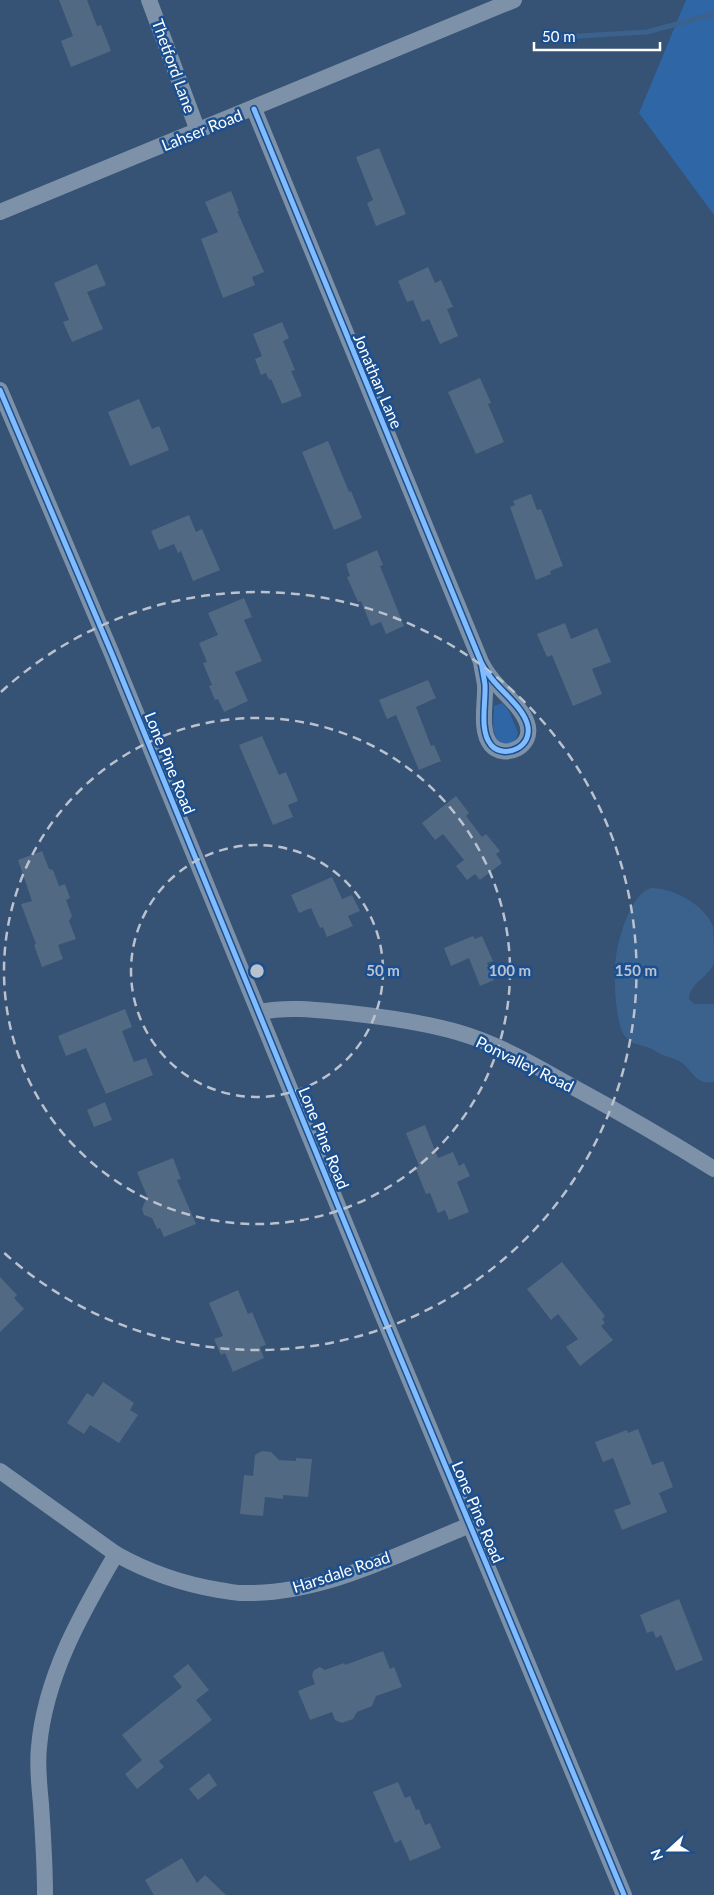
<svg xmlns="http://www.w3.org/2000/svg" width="714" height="1895" font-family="Lato,sans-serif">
<rect width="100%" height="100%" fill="#365274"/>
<g fill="#2f66a5">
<path d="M686 0H714V215L639 113Z"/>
<path d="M502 703 509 711 518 733 515 742 505 745 497 741 493 728 494 706Z"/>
</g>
<path fill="#3b618d" d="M651 888C673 888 706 905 713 927 714 933 714 955 714 962 711 977 690 981 689 999L694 1004H714V1082C695 1085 694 1072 681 1062 674 1058 667 1057 660 1054 656 1052 653 1049 650 1048 639 1044 631 1045 624 1035 615 1021 613 972 616 956 619 936 631 894 651 888Z"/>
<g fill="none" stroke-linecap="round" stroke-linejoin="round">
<path stroke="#3b618d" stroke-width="5" d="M546 38 647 32 714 14"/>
</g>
<g fill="#526984">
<path d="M59 0H87L97 26 101 25 111 51 71 67 61 41 73 36Z"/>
<path d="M379 148 406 214 376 226 367 203 373 200 356 157Z"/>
<path d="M231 191 239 211H237L264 272 252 277 255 285 223 298 201 239 218 232 205 202Z"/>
<path d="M97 264 106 285 87 292 103 329 72 342 63 322 69 320 54 283Z"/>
<path d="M428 267 435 283 441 280 453 307 447 309 458 336 440 344 429 319 422 322 413 300 407 302 398 281Z"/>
<path d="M282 322 289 338 283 341 295 370 291 371 302 396 282 404 271 379 269 380 266 373 261 375 255 359 262 356 253 334Z"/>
<path d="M480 378 491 403 488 404 504 442 476 454 448 392Z"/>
<path d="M139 399 152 429 159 426 169 450 130 466 108 412Z"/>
<path d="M328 441 349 492 351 491 362 518 334 530 302 452Z"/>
<path d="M531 494 537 510 541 509 563 566 550 571 551 574 536 580 510 507 515 505 513 501Z"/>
<path d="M189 515 196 532 202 529 220 570 193 581 181 551 178 553 174 544 159 550 151 531Z"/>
<path d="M377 550 383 565 380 566 404 626 386 634 381 622 371 626 361 601 358 602 347 577 350 576 346 564Z"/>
<path d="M244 598 252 617 244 620 262 661 235 672 248 701 224 712 218 699 215 700 209 686 212 685 203 663 207 662 199 643 218 635 208 613Z"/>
<path d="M565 623 571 639 597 628 611 662 592 669 602 694 573 706 552 655 547 657 537 634Z"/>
<path d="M428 680 436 698 416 707 431 746 434 745 441 761 419 770 396 715 387 719 379 700Z"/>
<path d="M262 736 279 775 286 772 298 801 288 805 293 817 273 825 239 745Z"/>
<path d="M456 796 469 813 466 816 482 837 486 834 500 851 496 854 502 863 480 880 475 874 467 880 456 866 464 860 443 834 435 840 422 823Z"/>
<path d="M42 851 49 869 53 870 59 886 65 884 70 898 66 900 72 916 69 921 76 939 58 945 63 959 42 967 34 945 36 944 21 904 32 901 18 860Z"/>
<path d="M332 877 342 899 352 895 360 911 348 916 353 926 327 937 323 927 320 928 311 908 299 913 291 895Z"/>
<path d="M473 936 475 939 482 936 493 961 487 963 494 980 480 986 469 958 451 966 444 948Z"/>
<path d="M125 1009 132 1027 122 1031 134 1062 146 1058 153 1075 106 1094 86 1048 66 1056 58 1036Z"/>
<path d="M105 1102 112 1120 94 1127 87 1110Z"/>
<path d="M425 1125 438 1158 453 1152 459 1166 464 1163 470 1176 457 1182 469 1212 449 1220 445 1210 438 1213 430 1193 426 1194 415 1167 419 1166 406 1133Z"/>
<path d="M173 1158 181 1179 177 1180 196 1224 164 1237 160 1228 157 1229 152 1218 144 1215 142 1209 147 1196 137 1172Z"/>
<path d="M562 1262 605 1316 602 1319 605 1323 601 1326 613 1340 580 1366 566 1347 578 1339 558 1314 551 1320 527 1289Z"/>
<path d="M0 1277 17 1295 14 1298 24 1309 0 1332Z"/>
<path d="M238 1290 248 1314 252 1312 266 1345 260 1347 264 1358 233 1372 225 1353 221 1355 214 1339 223 1336 209 1303Z"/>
<path d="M103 1382 134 1403 130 1410 138 1415 119 1443 90 1425 84 1434 67 1423 87 1393 93 1397Z"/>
<path d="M638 1429 652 1465 663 1461 673 1487 659 1493 667 1512 622 1530 614 1510 631 1504 613 1458 603 1462 595 1442 627 1430 628 1433Z"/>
<path d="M262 1451 271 1452 279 1460 296 1461V1458L312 1459 308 1497 283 1495V1499L265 1497 263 1516 240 1514 244 1475 253 1476 255 1455Z"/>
<path d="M679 1599 703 1660 676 1671 661 1635 656 1638 653 1631 647 1633 640 1615Z"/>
<path d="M383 1651 390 1669 394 1667 402 1687 376 1696 372 1706 357 1712 353 1719 342 1723 335 1720 332 1712 310 1720 298 1691 315 1684 312 1675 314 1670 320 1667 325 1670 344 1663 345 1665Z"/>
<path d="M188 1664 209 1690 196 1700 212 1720 159 1761 164 1767 137 1789 125 1774 142 1760 122 1735 182 1687 173 1676Z"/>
<path d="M209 1773 217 1785 198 1800 189 1789Z"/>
<path d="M398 1782 405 1798 410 1796 416 1810 419 1809 425 1825 430 1823 441 1848 410 1861 401 1840 395 1843 373 1792Z"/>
<path d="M182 1858 197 1883 205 1875 226 1895H154L145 1880Z"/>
</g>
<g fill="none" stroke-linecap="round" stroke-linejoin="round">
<g stroke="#7d92a8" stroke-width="16">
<path d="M149 0 198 131"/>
<path d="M254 109 481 662C482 669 484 677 485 685 486 703 479 730 491 745 504 760 535 747 527 723 521 705 500 691 489 675 486 671 483 666 481 662"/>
<path d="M0 212 514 0"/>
<path d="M0 390 112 654 383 1316 624 1895"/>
<path d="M259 1012C290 1006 318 1010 349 1013 385 1017 422 1022 457 1032 499 1044 536 1066 573 1087 621 1113 668 1140 714 1169"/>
<path d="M0 1471 116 1554C148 1572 183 1584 219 1590 227 1591 235 1593 242 1593 322 1595 398 1554 470 1525"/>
<path d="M45 1895C45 1865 43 1834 41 1804 39 1785 37 1765 39 1747 45 1677 81 1614 116 1554"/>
</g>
<g stroke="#1b4f8f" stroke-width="8">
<g id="cycleway">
<path d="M254 109 481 662C482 669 484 677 485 685 486 703 479 730 491 745 504 760 535 747 527 723 521 705 500 691 489 675 486 671 483 666 481 662"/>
<path d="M0 390 112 654 383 1316 624 1895"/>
</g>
</g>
<use href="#cycleway" stroke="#80bcff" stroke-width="5"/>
</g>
<g fill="none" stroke="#b9c2ce" stroke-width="2.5" stroke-dasharray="9 6">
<circle cx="257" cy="971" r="126"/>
<circle cx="257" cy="971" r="253"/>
<path d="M1 692A379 379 0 1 1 1 1250"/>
</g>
<g text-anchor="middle" stroke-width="5" stroke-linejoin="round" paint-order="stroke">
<g font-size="16" fill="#fff" stroke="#1b4f8f">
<text transform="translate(174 66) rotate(70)" y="6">Thetford Lane</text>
<text transform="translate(202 130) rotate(-22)" y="6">Lahser Road</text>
<text transform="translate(378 381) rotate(67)" y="6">Jonathan Lane</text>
<text transform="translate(170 763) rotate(68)" y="6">Lone Pine Road</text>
<text transform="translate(525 1064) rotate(26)" y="6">Ponvalley Road</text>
<text transform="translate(324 1138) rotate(68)" y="6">Lone Pine Road</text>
<text transform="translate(478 1512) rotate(67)" y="6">Lone Pine Road</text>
<text transform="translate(341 1572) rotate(-18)" y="6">Harsdale Road</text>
</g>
</g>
<circle cx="257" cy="971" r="8" fill="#b9c2ce" stroke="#1b4f8f" stroke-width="2.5"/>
<g font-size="15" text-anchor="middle" font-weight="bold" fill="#b9c2ce" stroke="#1b4f8f" stroke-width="5" stroke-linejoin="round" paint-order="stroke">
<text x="383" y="976">50 m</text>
<text x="510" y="976">100 m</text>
<text x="636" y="976">150 m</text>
</g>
<g transform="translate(669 1850) rotate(249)" stroke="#1b4f8f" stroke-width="4" paint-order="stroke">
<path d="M0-4L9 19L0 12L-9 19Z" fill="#ffffff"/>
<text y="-8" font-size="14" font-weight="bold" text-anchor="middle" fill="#ffffff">N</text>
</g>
<path d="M534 42v8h126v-8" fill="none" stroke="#ffffff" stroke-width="2.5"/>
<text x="542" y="42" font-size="15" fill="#ffffff" stroke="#1b4f8f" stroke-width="4" paint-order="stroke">50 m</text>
</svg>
